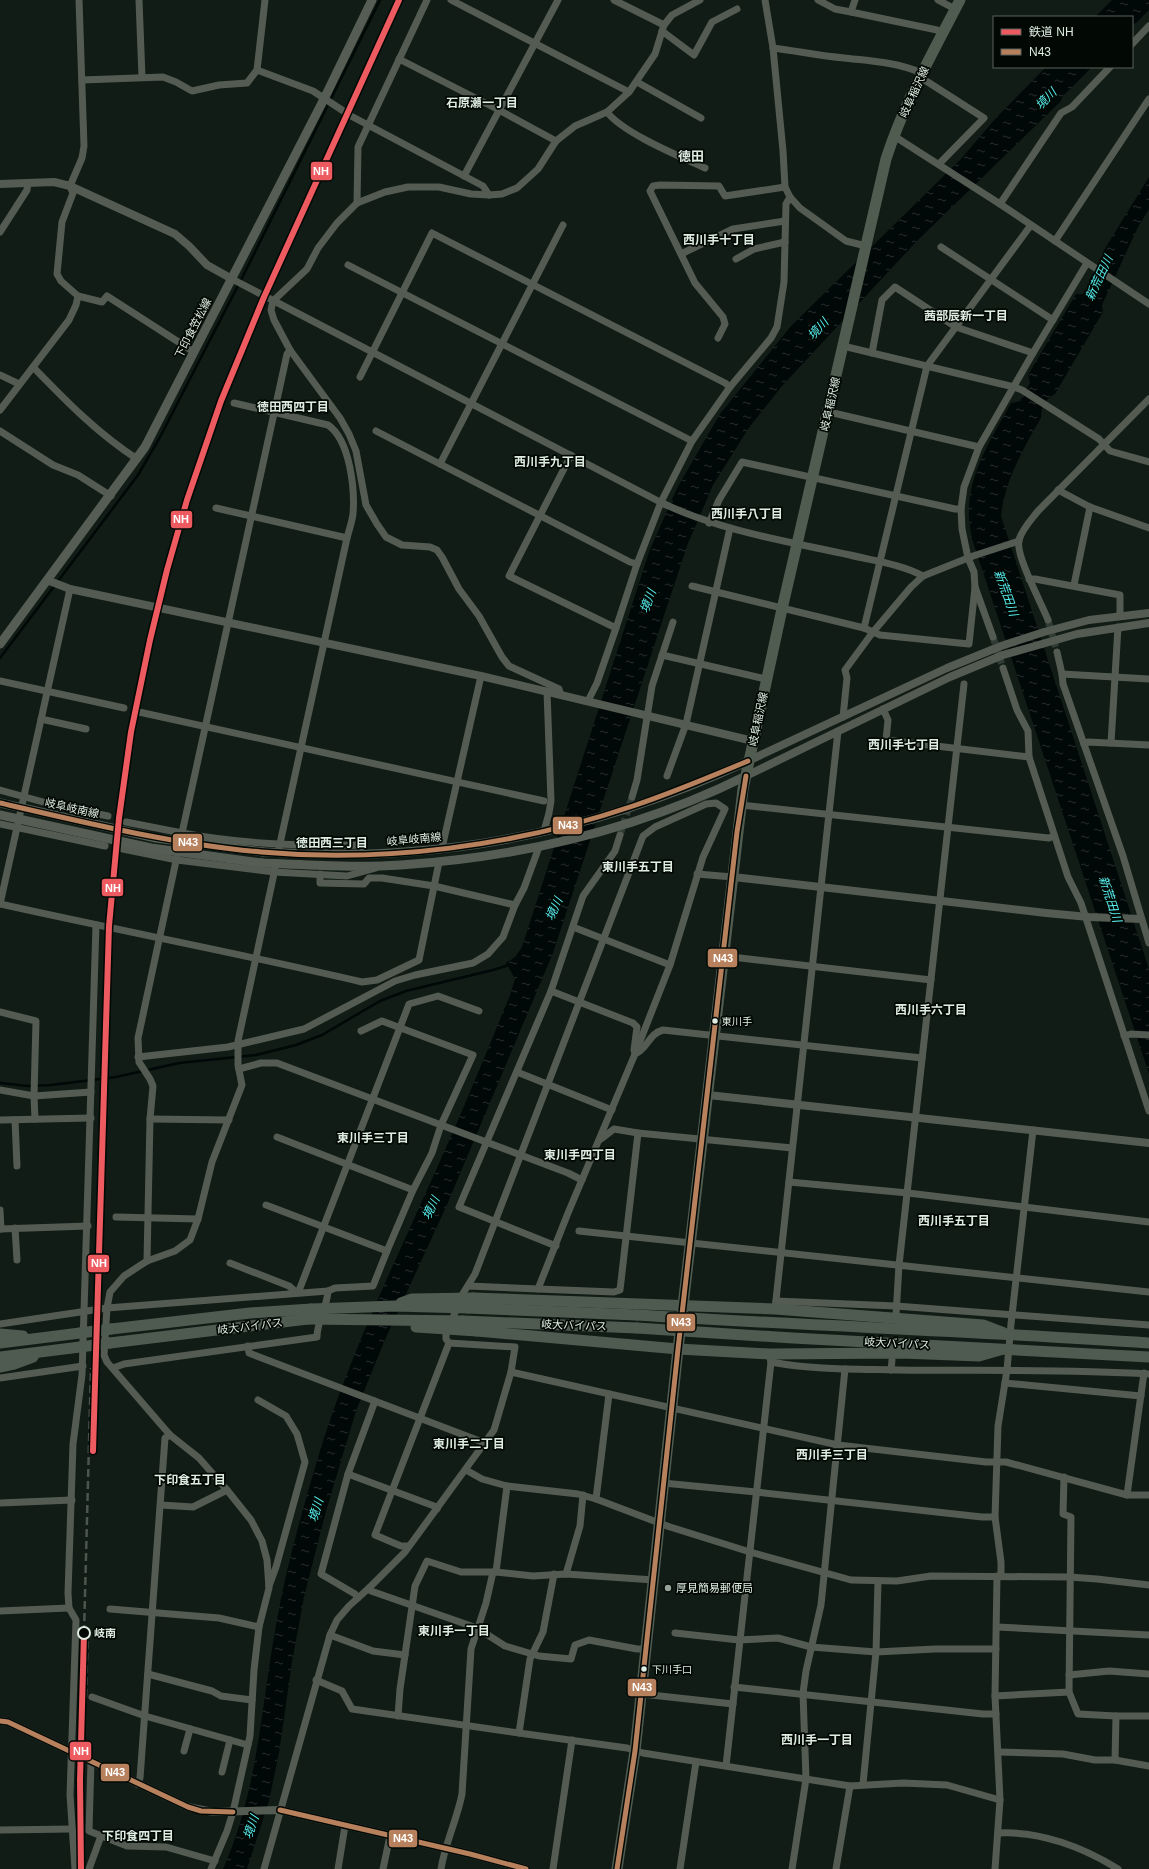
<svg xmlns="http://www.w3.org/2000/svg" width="1149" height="1869" font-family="Helvetica,'Noto Sans JP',sans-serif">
<defs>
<pattern id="water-ripples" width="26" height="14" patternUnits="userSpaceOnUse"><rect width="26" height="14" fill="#010908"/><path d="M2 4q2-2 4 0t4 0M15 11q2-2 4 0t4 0" fill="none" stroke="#262d2c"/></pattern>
</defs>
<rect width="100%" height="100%" fill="#101c15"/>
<g fill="url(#water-ripples)">
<path d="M1112 0H1149V10L1132 27V17H1095Z"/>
<path d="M1046 67H1092L1063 96 1061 101 916 242 782 386 748 429 713 485 687 546 553 953 446 1207 384 1342 356 1411 326 1511 304 1597 292 1662 279 1753 269 1801 247 1869H223C258 1791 261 1707 276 1625 285 1573 299 1522 314 1471 343 1369 389 1275 432 1179 460 1118 485 1056 510 995L515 979 506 963 515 957 522 947 649 552 677 488 720 414 791 326 960 160 995 119Z"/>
<path d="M1149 177V209L1138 227 1102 305 1103 312 1055 394C1045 399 1041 407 1041 418 1023 449 1005 480 1001 516L1149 969V1074L971 536C971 528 968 519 969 511 969 472 993 436 1011 403L1020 401 1030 383 1028 375 1076 294H1082L1086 292 1104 254V250Z"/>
</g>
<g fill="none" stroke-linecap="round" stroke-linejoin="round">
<g stroke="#010908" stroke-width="2.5">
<path d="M0 658 138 475 160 437 245 272 380 0"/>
<path d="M0 1083 28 1086 51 1085 116 1077 179 1063 256 1055 296 1045 322 1035 380 1001 406 991 493 970 509 965"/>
</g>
<g stroke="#2f3b34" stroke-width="7" stroke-dasharray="7 3.5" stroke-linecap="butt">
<path d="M1048 620 1057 652"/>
<path d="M993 637 1003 668"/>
<path d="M620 835 632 797"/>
</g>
<g stroke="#545b52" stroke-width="7">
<path d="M139 0 142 77"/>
<path d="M451 0 629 92"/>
<path d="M614 0 664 25"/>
<path d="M765 0 773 48 783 151 785 187 790 197 800 208 846 241 866 246"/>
<path d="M818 0 835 9 851 12"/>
<path d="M855 0 851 12 937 30 943 34"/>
<path d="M938 0 955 9"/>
<path d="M662 31 694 55 712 22 737 9"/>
<path d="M1132 44 1149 26"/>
<path d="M773 48C797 51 820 56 844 58 871 61 896 62 922 73"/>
<path d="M399 59 499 110 556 141"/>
<path d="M257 70 313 91 351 116 483 186 489 195"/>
<path d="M920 77 984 118 939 164"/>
<path d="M82 80 163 77 176 82 192 91 219 85 247 83 257 70 265 0"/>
<path d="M637 82 701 118"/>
<path d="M607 112C623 133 679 156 705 168"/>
<path d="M894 136 1000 204 1149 304"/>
<path d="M464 176 558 0"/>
<path d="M357 203 358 147 427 0"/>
<path d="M1000 204 1061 113 1072 107 1110 67"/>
<path d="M0 232 27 190 28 183"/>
<path d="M1055 241 1149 99"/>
<path d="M941 247 1053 320"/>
<path d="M681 254 733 229 785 221"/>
<path d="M736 259 754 249 785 242"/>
<path d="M348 265 692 441"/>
<path d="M232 279 662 503C721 531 786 541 850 555 874 561 901 564 923 576"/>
<path d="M78 296 102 302 107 296 194 352"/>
<path d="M718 338 725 324 723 317 695 283 650 191 653 186 660 185 719 186 725 196 785 187"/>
<path d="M843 346 1014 387 1022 390 1099 439 1110 451 1149 462"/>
<path d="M290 350 340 418 349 434 356 451 366 505 377 524 386 537 402 545 430 547 437 550 442 557 459 589 479 616 502 657 509 666 559 689 561 695"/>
<path d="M872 353 882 300 895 287 956 327 1033 353"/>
<path d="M33 367C66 401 97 433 137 459"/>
<path d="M0 375 19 384"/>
<path d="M360 377 432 233 725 383 730 387"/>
<path d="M234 403 328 425C350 440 355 489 353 514 352 522 349 530 347 538"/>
<path d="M0 410 69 320 76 305 78 296 61 281 57 274 62 222 73 193 70 186 82 158 84 146 79 0"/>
<path d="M829 412 979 447"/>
<path d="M0 431 53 465 78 475 111 496"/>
<path d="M376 431 630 562 637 564 661 502 692 441 730 387 771 338 777 327 784 282 786 204 790 197"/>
<path d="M571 455 509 576 616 628 637 564"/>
<path d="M440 464 563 225"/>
<path d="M1058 490 1090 507 1149 528"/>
<path d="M216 508 347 538 279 848"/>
<path d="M709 523 719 500 742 462 955 509H961"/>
<path d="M1029 579H1035L1120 595V616"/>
<path d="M1074 585 1090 507"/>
<path d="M692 586 864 628 880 635 969 644 975 587 974 572 968 558 962 529 961 509 964 487 979 447 1033 353 1087 263"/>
<path d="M975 587 993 637"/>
<path d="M1048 620C1042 604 1015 555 1019 540 1022 529 1031 520 1038 511L1149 399"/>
<path d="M864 628 927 366 1031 225"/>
<path d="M1057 652 1062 674 1063 684 1123 856 1149 943"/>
<path d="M662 655 766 679"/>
<path d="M1003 668 1017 710 1028 731 1029 757 1068 877 1081 903 1149 1111"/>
<path d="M1062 674 1149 679"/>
<path d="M0 681 124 708"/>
<path d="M588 701 597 683 616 628"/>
<path d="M883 709 888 720 886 740 1029 757"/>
<path d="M139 712 544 801"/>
<path d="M843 717 847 678 845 670 873 632 911 587 923 576 973 556 1019 541"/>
<path d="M41 719 86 729"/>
<path d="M1111 743 1118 627"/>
<path d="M1084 744 1088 742 1149 745"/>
<path d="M667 776 686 724 730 528"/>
<path d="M0 790 54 805 108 816"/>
<path d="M632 797 637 780 652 686 673 622"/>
<path d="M741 805 1049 838 1054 836"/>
<path d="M126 822 182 833 138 1038 139 1062 150 1079 153 1086 150 1119 147 1261"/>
<path d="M0 824 105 846"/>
<path d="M544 831 549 813 551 801 547 691"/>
<path d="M442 848 481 676"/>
<path d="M123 849 177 860 274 872 347 876 376 868"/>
<path d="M364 854 357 845C296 846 242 844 182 833L287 354 290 350 274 320 271 310 273 301 307 269 318 248 337 223 357 203 385 192 408 187H439L471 194 489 195 502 194 517 188 538 169 556 141 575 126 607 112 629 92 655 54 664 25 672 15 700 0"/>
<path d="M320 874V883L364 884 369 878H382L434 886 515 905 524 888 539 847"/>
<path d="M697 874 733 877"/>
<path d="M0 904C121 931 242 954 362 982L377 980 419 960 439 862"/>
<path d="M0 904 70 589"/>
<path d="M573 927 670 965"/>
<path d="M723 956 931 980"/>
<path d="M551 991 633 1023 637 1027 634 1050 635 1054C648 1049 648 1034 663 1030L922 1058"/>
<path d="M0 1012 36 1021 34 1096 35 1119"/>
<path d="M361 1031 382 1021 473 1055 441 1125 432 1153 413 1190 387 1251"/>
<path d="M1124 1036 1131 1034 1149 1035"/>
<path d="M138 1057 228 1047 304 1029 395 981 415 975 473 963 488 954 503 937 515 905"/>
<path d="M239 1069 261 1063H277L568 1173 582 1180"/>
<path d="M517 1072 612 1110"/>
<path d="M0 1090 34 1096 91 1092"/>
<path d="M150 1119 229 1120"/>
<path d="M0 1120 91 1118"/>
<path d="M15 1120 17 1166"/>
<path d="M277 1137 413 1190"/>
<path d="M601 1139 614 1129 638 1133 792 1148"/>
<path d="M789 1182 908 1193 1149 1222"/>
<path d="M0 1210 1 1229"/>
<path d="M116 1217 198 1219"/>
<path d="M15 1228 17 1260"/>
<path d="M0 1229 88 1226"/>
<path d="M579 1231 1149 1292"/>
<path d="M556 1246 459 1207 551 991 583 896 615 851 620 835"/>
<path d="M230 1263 289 1286 297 1293 300 1288 409 1004 438 996 479 1011"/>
<path d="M538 1289 614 1292 620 1290 638 1133"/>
<path d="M776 1301 896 1306 1149 1325"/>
<path d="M775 1309 838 731"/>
<path d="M896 1315 899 1265 964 684"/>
<path d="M0 1324 107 1308 328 1291 335 1288 373 1286 387 1251 266 1205"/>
<path d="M449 1343 446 1339V1335L462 1295 475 1274 643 836 655 827 706 804 716 803 725 809 703 857 670 965 635 1054 568 1213 538 1289 468 1286"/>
<path d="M248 1346 249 1353 485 1443"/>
<path d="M771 1362C813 1370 856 1369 898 1370 982 1371 1065 1369 1149 1374"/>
<path d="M113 1368 124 1364 317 1337C317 1321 327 1308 328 1291"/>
<path d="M891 1370 892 1360"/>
<path d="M511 1372 838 1445 986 1462H1006L1127 1495H1149"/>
<path d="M0 1378 83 1366"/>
<path d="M1005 1383 1141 1396"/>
<path d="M258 1400 286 1416 297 1434 305 1462 276 1567 269 1586"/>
<path d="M466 1470 482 1479 507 1486 578 1494 596 1499 670 1527 750 1552 851 1580 897 1581 931 1576 1069 1577 1097 1579 1149 1585"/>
<path d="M348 1474 375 1401"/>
<path d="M1064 1477 1063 1514 1071 1517 1069 1692 1078 1714 1116 1716"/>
<path d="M663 1483 756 1492 982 1517H995"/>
<path d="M1127 1495 1144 1373"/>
<path d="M596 1499 609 1394"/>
<path d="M0 1503 72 1500"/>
<path d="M161 1505 193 1507 227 1490"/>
<path d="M408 1546H401L375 1535 449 1343"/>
<path d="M496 1572 507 1486"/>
<path d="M566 1574 580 1526 583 1495"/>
<path d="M1001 1576V1562L995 1517 998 1426 1007 1370 1011 1324 1033 1130"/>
<path d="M369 1588 371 1591 477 1628 505 1646 539 1656 571 1659 575 1645 589 1640 637 1649H646"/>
<path d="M358 1598 355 1594 321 1574 348 1474 434 1506 437 1509"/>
<path d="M110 1609 219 1618 259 1627"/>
<path d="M0 1611 69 1608"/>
<path d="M997 1627 1149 1635"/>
<path d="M675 1633 739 1640 778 1638 811 1647 876 1652 935 1649H996"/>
<path d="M330 1635 373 1651 405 1655 400 1689 398 1716"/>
<path d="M405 1655 415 1586 427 1561 461 1572H496L533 1576 566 1574 654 1580"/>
<path d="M148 1674 212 1691 221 1696 252 1700"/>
<path d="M1069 1675 1109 1671 1149 1674"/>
<path d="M316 1680 342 1691 352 1709 519 1733 530 1659 543 1632 554 1574"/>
<path d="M734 1687 983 1714H996"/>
<path d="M642 1694 733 1704"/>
<path d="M995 1696 1069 1692"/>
<path d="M92 1697 145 1716 248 1745"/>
<path d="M519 1733 627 1748 643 1753 850 1786 903 1783 947 1785 1000 1800"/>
<path d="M184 1751 190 1729"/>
<path d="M999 1752 1063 1754 1095 1760H1115L1149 1766"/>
<path d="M1115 1760 1116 1716H1149"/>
<path d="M91 1761 89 1831 127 1846 166 1847 215 1861"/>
<path d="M726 1766 771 1362 769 1354"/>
<path d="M222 1772 230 1740"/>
<path d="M137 1784 140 1778 165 1438 170 1435"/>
<path d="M863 1784 876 1652 878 1582"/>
<path d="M0 1830 71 1829"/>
<path d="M999 1833C1040 1831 1083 1847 1118 1869"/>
<path d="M75 1869 70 1795 76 1620 69 1608 68 1593 73 1444 82 1375 96 925"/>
<path d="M89 1869 101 1836"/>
<path d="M211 1869 227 1831 233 1812 250 1736 254 1670 259 1627 269 1588 267 1560 262 1541 251 1520 227 1490 199 1458 170 1435 107 1362 104 1355 107 1308 110 1292 124 1276 147 1261 175 1251 190 1240 198 1219 212 1162 242 1085 238 1065V1041L275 869"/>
<path d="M264 1869 330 1635 337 1620 349 1606 369 1588 405 1552 494 1430 511 1372 515 1347 449 1343"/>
<path d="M338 1869 345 1826"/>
<path d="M383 1869 390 1836"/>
<path d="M441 1869C445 1843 457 1820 462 1794L471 1649 486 1603 493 1572"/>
<path d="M553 1869 572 1740"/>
<path d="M680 1869 696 1762"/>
<path d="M792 1869 806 1779 803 1693 806 1671 821 1605 845 1369"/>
<path d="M836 1869 850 1786"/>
<path d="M995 1869 1000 1800 995 1696 997 1576"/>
</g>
<g stroke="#545b52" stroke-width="8">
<path d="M0 184 54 182 70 186 175 234 189 246 207 265 232 279"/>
<path d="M47 580 70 589 481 676 753 741"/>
<path d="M748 761 947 668 1001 646 1044 632 1089 620 1149 613"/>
<path d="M746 776 950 677 1003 655 1077 634 1149 623"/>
<path d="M733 877 1046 913 1089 917 1141 919"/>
<path d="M708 1095 1149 1143"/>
<path d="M0 1721 8 1722 188 1807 213 1812 280 1810 470 1854 526 1869"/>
</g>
<g stroke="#555d54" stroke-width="9">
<path d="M0 644 145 447 324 99 372 0"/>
<path d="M263 852C311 854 358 856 405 852 524 844 640 811 748 761"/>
<path d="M262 863C308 865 355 868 401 865 520 857 639 829 746 776"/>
</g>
<path stroke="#515c51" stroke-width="11" d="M617 1869 635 1751 678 1349 743 789 782 609 886 159C904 103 933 52 960 0"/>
<g stroke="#4f5a50" stroke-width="11">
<path d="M473 1298 775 1309 983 1325 1004 1333"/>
<path d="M468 1308 637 1315"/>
<path d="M463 1321 637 1328"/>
<path d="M111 1329 250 1313 311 1309"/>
<path d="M477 1331 678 1349 769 1354 902 1353 979 1356 1000 1350"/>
<path d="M0 1334 23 1336"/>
<path d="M0 1343 80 1333"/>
<path d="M110 1343 308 1319"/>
<path d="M0 1357 80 1347"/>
<path d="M0 1367 14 1364 33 1357"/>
</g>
<g stroke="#4c554e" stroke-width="2.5" stroke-dasharray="8 4" stroke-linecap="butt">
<path d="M84 1633 91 1368"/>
<path d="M86 1697 88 1627"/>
</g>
<g stroke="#555d54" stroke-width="9">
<path d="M0 803 156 838 263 852"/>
<path d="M0 815 151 848 262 863"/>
</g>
<g stroke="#4f5a50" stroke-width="11">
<path d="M401 1303 412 1299 473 1298"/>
<path d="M311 1309 395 1306 468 1308"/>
<path d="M637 1315C808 1326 978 1331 1149 1343"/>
<path d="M308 1319 463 1321"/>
<path d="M416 1327 477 1331"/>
<path d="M637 1328 793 1338 1149 1357"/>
<path d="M80 1333 111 1329"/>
<path d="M80 1347 110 1343"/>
</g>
<g stroke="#020804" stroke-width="8">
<g id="bus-1">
<path d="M0 803C86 823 173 844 261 852 386 863 515 846 633 806 672 793 710 777 748 761"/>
<path d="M0 1721 8 1722 188 1807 201 1811 233 1812"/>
<path d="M280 1810 470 1854 526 1869"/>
<path d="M617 1869 635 1751 678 1349 737 832 746 776"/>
</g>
</g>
<use href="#bus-1" stroke="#b6815c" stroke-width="5"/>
<g stroke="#020804" stroke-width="9">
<g id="rail-1">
<path d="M93 1451 109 926 119 818 131 732 150 640 167 570 187 500 221 401 264 297 399 0"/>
<path d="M81 1869 80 1780 84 1633"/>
</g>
</g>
<use href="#rail-1" stroke="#ed5a5f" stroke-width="6"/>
</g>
<g fill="#deece2" stroke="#020804" stroke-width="1.5">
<circle cx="715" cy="1021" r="3.5"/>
<circle cx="644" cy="1669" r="3.5"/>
</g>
<circle fill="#96a39a" stroke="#020804" stroke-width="1.5" cx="668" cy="1588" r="4"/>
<circle fill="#020804" stroke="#deece2" stroke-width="2" cx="84" cy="1633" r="6"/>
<g text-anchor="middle" stroke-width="3.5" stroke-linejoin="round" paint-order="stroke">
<g font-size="10" fill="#deece2" stroke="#020804" text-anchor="start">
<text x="722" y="1025">東川手</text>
<text x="652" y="1673">下川手口</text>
</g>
<g font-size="11" fill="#deece2" stroke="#020804">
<text transform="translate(914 92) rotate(-65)" y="4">岐阜稲沢線</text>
<text transform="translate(193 328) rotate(-63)" y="4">下印食笠松線</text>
<text transform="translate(830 404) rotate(-77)" y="4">岐阜稲沢線</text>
<text transform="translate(758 719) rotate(-78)" y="4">岐阜稲沢線</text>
<text transform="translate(72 808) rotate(13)" y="4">岐阜岐南線</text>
<text transform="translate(414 839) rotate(-5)" y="4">岐阜岐南線</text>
<text transform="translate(574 1325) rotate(2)" y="4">岐大バイパス</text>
<text transform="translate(250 1326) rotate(-7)" y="4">岐大バイパス</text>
<text transform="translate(897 1343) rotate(3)" y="4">岐大バイパス</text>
</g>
<g font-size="11" fill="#deece2" stroke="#020804" text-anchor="start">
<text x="676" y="1592">厚見簡易郵便局</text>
</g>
<g font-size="11" font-weight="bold" fill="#deece2" stroke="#020804" text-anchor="start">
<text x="94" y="1637">岐南</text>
</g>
<g font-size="12" font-style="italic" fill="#57eeef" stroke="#020804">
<text transform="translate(1046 99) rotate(-45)" y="4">境川</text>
<text transform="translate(1099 278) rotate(-65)" y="4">新荒田川</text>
<text transform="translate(818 329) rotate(-48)" y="4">境川</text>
<text transform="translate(1006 593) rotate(70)" y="4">新荒田川</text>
<text transform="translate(648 601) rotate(-69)" y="4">境川</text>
<text transform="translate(1110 899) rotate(72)" y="4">新荒田川</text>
<text transform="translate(554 909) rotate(-66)" y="4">境川</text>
<text transform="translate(431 1208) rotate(-64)" y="4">境川</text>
<text transform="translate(316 1510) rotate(-73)" y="4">境川</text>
<text transform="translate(251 1827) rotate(-70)" y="4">境川</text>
</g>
<g font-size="12" font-weight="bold" fill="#deece2" stroke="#020804">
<text x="482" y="107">石原瀬一丁目</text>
<text x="719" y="244">西川手十丁目</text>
<text x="966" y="320">茜部辰新一丁目</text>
<text x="293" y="411">徳田西四丁目</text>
<text x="550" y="466">西川手九丁目</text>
<text x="747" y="518">西川手八丁目</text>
<text x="904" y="749">西川手七丁目</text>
<text x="332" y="847">徳田西三丁目</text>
<text x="638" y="871">東川手五丁目</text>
<text x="931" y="1014">西川手六丁目</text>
<text x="373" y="1142">東川手三丁目</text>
<text x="580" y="1159">東川手四丁目</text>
<text x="954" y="1225">西川手五丁目</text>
<text x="469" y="1448">東川手二丁目</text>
<text x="832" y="1459">西川手三丁目</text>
<text x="190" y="1484">下印食五丁目</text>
<text x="454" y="1635">東川手一丁目</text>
<text x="817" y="1744">西川手一丁目</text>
<text x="138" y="1840">下印食四丁目</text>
</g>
<g font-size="13" font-weight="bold" fill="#deece2" stroke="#020804">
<text x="691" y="161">徳田</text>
</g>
</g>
<g stroke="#020804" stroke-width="1.5">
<rect x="310" y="161" width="23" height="20" rx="4" fill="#ed5a5f"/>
<rect x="170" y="510" width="23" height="19" rx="4" fill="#ed5a5f"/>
<rect x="552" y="816" width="31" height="19" rx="4" fill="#b6815c"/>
<rect x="172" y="833" width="31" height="19" rx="4" fill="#b6815c"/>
<rect x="101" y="878" width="23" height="19" rx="4" fill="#ed5a5f"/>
<rect x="707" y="948" width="31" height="20" rx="4" fill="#b6815c"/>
<rect x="87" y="1254" width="23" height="19" rx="4" fill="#ed5a5f"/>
<rect x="666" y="1313" width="30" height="19" rx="4" fill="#b6815c"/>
<rect x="627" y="1678" width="30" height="19" rx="4" fill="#b6815c"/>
<rect x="69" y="1741" width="23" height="20" rx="4" fill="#ed5a5f"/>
<rect x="100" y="1763" width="30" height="19" rx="4" fill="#b6815c"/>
<rect x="388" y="1829" width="30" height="19" rx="4" fill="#b6815c"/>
</g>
<g font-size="11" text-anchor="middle" font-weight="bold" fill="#fff">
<text x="321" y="175">NH</text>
<text x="181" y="523">NH</text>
<text x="568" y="829">N43</text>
<text x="188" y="846">N43</text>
<text x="113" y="892">NH</text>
<text x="723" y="962">N43</text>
<text x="99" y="1267">NH</text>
<text x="681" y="1326">N43</text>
<text x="642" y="1691">N43</text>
<text x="81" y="1755">NH</text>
<text x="115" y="1776">N43</text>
<text x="403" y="1842">N43</text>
</g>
<rect x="993" y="16" width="140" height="52" fill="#020804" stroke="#5a635d"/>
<rect x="1001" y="29" width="20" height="6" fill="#ed5a5f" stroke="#5a635d"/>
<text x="1029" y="36" font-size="12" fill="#deece2">鉄道 NH</text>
<rect x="1001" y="49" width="20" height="6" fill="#b6815c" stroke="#5a635d"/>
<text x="1029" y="56" font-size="12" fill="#deece2">N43</text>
</svg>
